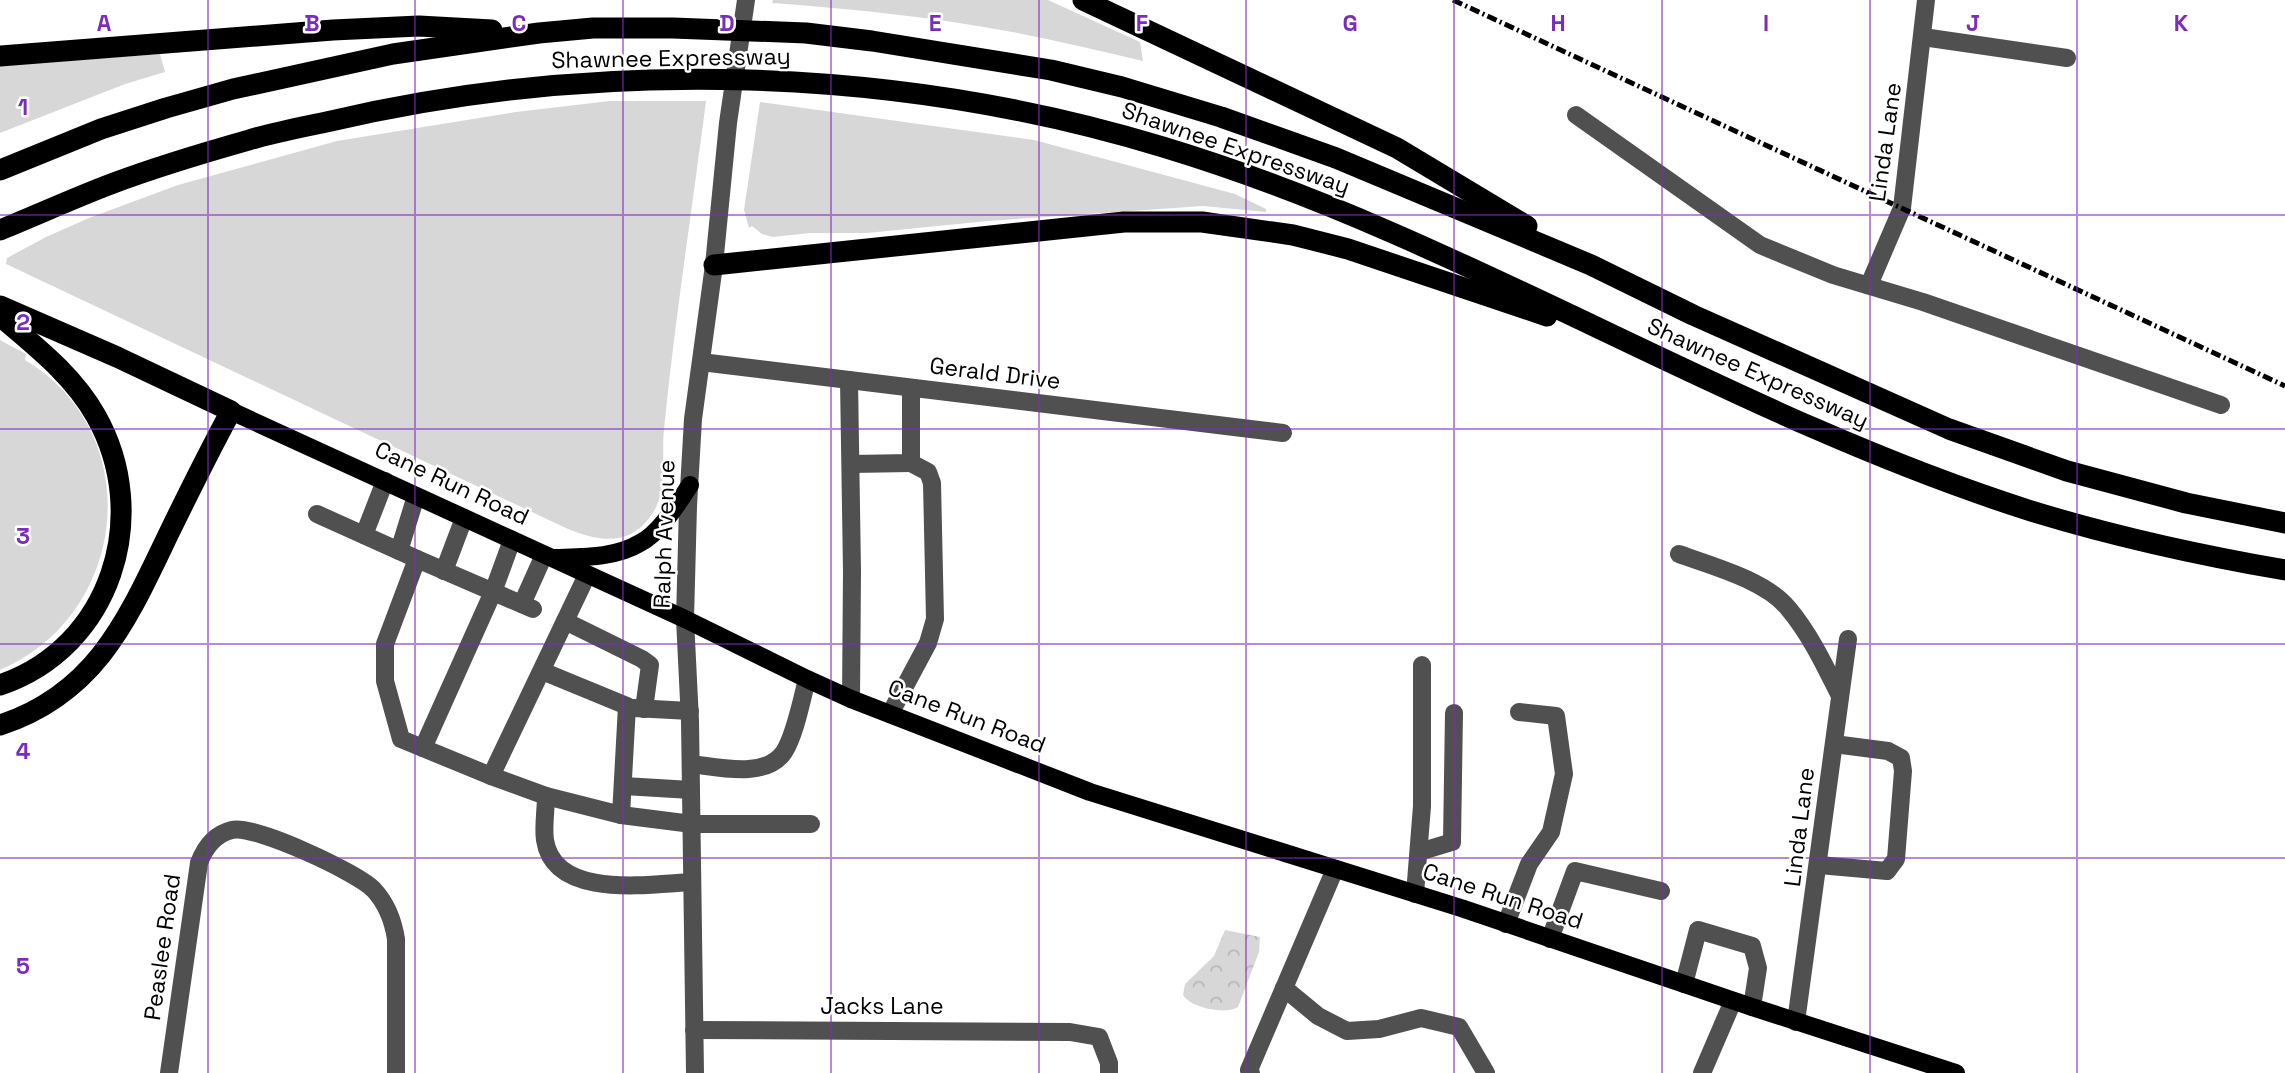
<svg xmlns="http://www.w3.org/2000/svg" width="2285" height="1073" font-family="'Space Grotesk',sans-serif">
<defs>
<pattern id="park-crowns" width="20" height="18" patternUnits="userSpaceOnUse" patternTransform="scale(1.75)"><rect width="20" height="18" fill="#d7d7d7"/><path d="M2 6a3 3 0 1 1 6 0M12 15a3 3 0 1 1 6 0" fill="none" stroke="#b7b7b7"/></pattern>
</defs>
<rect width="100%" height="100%" fill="#fff"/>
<g fill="#d7d7d7">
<path d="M773 0H1048L1140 42 1143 61C1099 51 1056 40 1012 32 933 17 853 9 772 3Z"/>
<path d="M160 54 165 72 125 84 0 133V66Z"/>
<path d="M610 101H706C692 210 675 319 664 429 661 458 669 493 650 517 628 547 598 541 568 529L6 264 7 258 46 237 89 218 178 185 337 141 516 112Z"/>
<path d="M760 102 1034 140 1235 194 1266 209V212L1203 206 988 221 867 233H810L773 237 762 234 752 226 749 228 744 210Z"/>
<path d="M0 340 26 354 25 360C148 433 129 615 0 670Z"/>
</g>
<path fill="url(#park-crowns)" d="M1225 930 1260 937 1259 952 1238 1007C1226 1015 1191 1008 1183 995L1185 984 1214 956Z"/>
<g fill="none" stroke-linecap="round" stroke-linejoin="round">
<g stroke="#505050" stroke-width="18">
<path d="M1923 37 2067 58"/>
<path d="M1576 115 1760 245 1833 275 1923 302 2221 405"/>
<path d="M1869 285 1902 208 1926 0"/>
<path d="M701 362 1283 433"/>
<path d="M849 380 852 571 851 699"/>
<path d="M851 464 911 463V388"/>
<path d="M317 514 417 559 385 644V681L401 739 491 776"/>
<path d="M364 535 385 481"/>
<path d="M399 551 416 496"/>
<path d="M1679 554C1712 566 1765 580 1788 608 1810 634 1825 666 1840 696"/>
<path d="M417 559 533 609"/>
<path d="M444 571 464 518"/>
<path d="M522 604 544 555"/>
<path d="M565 621 642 659 650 665 644 709"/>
<path d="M542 671 627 706 621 815 546 796 491 776 587 575"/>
<path d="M634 708 690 711"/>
<path d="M890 714 928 643 935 619 932 483 928 472 911 463"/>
<path d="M423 748 493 592 512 540"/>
<path d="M691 764C718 767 766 779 784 752 795 735 802 699 807 679"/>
<path d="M624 786 691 790"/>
<path d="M546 796C546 810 543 826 545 840 554 900 650 884 692 882"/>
<path d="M621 815 692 824H811"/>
<path d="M1419 852 1452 842 1454 713"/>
<path d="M1819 865 1887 871 1896 859 1903 771 1901 758 1888 751 1834 744"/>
<path d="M1415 894 1422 806V665"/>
<path d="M1506 924 1529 864 1551 832 1564 774 1556 716 1519 712"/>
<path d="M1550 939 1575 871 1661 891"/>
<path d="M1684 984 1698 930 1752 946 1758 968 1752 1007"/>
<path d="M1284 988 1318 1016 1347 1031 1379 1029 1421 1018 1459 1027 1486 1073"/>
<path d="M1796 1022 1848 639"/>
<path d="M694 1030 1070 1032 1099 1037 1109 1063V1073"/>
<path d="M169 1073 199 863C205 847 215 834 232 830 253 824 359 873 374 890 387 904 393 920 396 939V1073"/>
<path d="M695 1073 690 721 685 619 688 506 693 419 714 265 728 123 746 0"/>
<path d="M1251 1073 1249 1070 1335 869"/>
<path d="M1702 1073 1733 1001"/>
</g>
<g stroke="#000" stroke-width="18">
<path d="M231 411 685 619 807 679 851 699 1090 792 1461 908 1752 1007 1956 1073"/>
<path d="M555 558C583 557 615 558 640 543 660 533 678 503 690 485"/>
</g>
<g stroke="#000" stroke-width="21">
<path d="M1083 0 1397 148 1527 226"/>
<path d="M0 56 333 30 419 26 492 30"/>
<path d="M0 170 101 129 166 108 233 89 393 54 539 33 593 28H673L806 33 872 41 1051 70 1122 87 1221 117 1336 158 1591 265 1693 315 1949 429 2067 471 2186 503 2285 523"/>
<path d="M0 230C37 215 74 198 111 184 156 167 203 153 249 140 275 132 303 127 331 121 601 58 897 66 1163 147 1239 170 1315 199 1388 231 1601 323 1805 439 2028 510 2112 536 2198 555 2285 570"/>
<path d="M714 265 1124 222H1202L1293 235 1348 249 1547 316"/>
<path d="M0 306 117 357 231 411C210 450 190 490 170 531 129 616 98 693 0 725"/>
<path d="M0 316C35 346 73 375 96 416 152 515 112 647 0 685"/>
</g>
<path stroke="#000" stroke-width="5" stroke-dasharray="10 3.5 2 3.5" stroke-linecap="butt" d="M1453 0 2285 386"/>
</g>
<path fill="none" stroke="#7b2cbf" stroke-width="2" stroke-opacity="0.55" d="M208 0V1073M415 0V1073M623 0V1073M831 0V1073M1039 0V1073M1246 0V1073M1454 0V1073M1662 0V1073M1870 0V1073M2077 0V1073M0 215H2285M0 429H2285M0 644H2285M0 858H2285"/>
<g text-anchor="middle" stroke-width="5" stroke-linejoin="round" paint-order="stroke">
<g font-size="23" fill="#000" stroke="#fff">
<text transform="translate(671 58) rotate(-1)" y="8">Shawnee Expressway</text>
<text transform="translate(1885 142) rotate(-82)" y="8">Linda Lane</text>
<text transform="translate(1236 148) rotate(19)" y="8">Shawnee Expressway</text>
<text transform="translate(995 373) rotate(7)" y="8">Gerald Drive</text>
<text transform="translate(1758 373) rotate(24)" y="8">Shawnee Expressway</text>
<text transform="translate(452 483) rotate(25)" y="8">Cane Run Road</text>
<text transform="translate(664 534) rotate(-88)" y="8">Ralph Avenue</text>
<text transform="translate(967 716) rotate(21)" y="8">Cane Run Road</text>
<text transform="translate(1799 827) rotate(-83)" y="8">Linda Lane</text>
<text transform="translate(1503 896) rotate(18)" y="8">Cane Run Road</text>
<text transform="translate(162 947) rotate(-82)" y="8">Peaslee Road</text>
<text x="882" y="1014">Jacks Lane</text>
</g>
</g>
<g font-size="23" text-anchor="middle" font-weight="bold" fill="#7b2cbf" stroke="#fff" stroke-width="5" stroke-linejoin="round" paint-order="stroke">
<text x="104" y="31">A</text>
<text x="312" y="31">B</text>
<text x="519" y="31">C</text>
<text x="727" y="31">D</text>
<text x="935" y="31">E</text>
<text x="1142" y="31">F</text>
<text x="1350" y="31">G</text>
<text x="1558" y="31">H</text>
<text x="1766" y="31">I</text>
<text x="1973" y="31">J</text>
<text x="2181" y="31">K</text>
<text x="23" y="115">1</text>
<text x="23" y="330">2</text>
<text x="23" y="544">3</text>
<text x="23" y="759">4</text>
<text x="23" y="974">5</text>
</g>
</svg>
